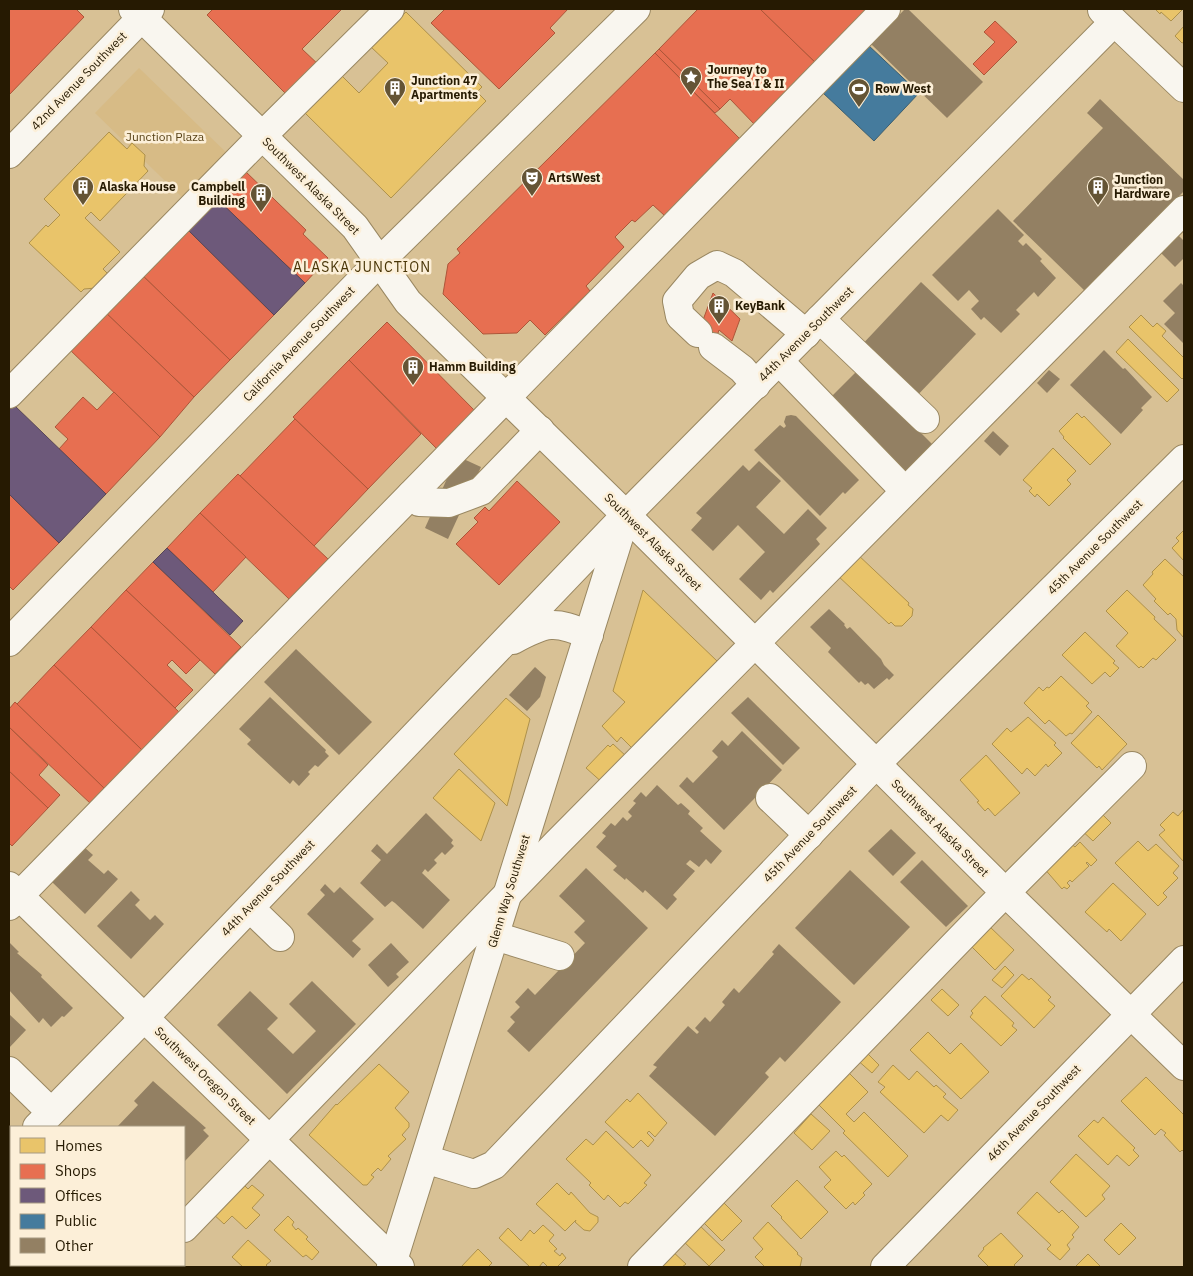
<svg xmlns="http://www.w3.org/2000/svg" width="1193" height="1276" font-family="'IBM Plex Sans',sans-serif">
<rect width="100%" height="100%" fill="#d8c195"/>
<path fill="#d7bb86" d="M139 68 234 160 190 205 95 113Z"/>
<g fill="#e9c46a" stroke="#ae914b">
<path d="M1155 9H1183L1171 21 1161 12 1160 14Z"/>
<path d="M406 12 482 87 477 92 486 101 391 198 305 113 341 75 359 93 388 63 371 47Z"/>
<path d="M1184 26V42L1182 43 1175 36Z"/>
<path d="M109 132 127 149 132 143 145 155 144 166 148 171 100 221 91 212 85 218 120 252 103 269 109 275 96 288 84 289 81 292 29 243 46 225 48 227 60 215 44 199Z"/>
<path d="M1141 315 1153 327 1157 323 1166 331 1162 336 1184 358V377L1182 379 1129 327Z"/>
<path d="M1128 339 1179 390 1167 402 1116 352Z"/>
<path d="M1077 413 1082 418 1084 416 1111 444 1090 465 1063 438 1064 437 1059 431Z"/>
<path d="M1053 448 1076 471 1067 480 1071 484 1049 506 1037 494 1035 497 1029 491 1032 488 1023 480Z"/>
<path d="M1184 530V561L1172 548 1179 541 1176 538Z"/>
<path d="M856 553 909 603 908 605 913 609 912 616 902 626H895L891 622 889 624 836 574Z"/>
<path d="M1165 559 1184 577V638L1177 630 1176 619 1170 613 1168 615 1154 601 1156 599 1143 585 1153 574 1152 572Z"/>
<path d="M643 590 717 661 632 748 621 737 617 742 602 726 625 702 613 691Z"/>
<path d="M1127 590 1155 617 1154 619 1176 640 1156 660 1153 658 1143 668 1141 666 1139 668 1116 646 1128 633 1106 611Z"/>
<path d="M1085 632 1115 661 1113 663 1119 668 1110 677 1105 672 1092 684 1062 655Z"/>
<path d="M1061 676 1089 703 1086 706 1092 712 1072 734 1070 733 1066 736 1049 720 1045 724 1024 703 1039 687 1043 691 1047 687 1049 688Z"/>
<path d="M506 698 530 719 507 806 454 754Z"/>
<path d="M1098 715 1127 744 1102 770 1099 766 1097 768 1071 743Z"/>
<path d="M1028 717 1056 743 1054 745 1062 753 1048 767 1046 764 1035 776 1027 768 1022 774 992 744 1007 728 1011 732Z"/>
<path d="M613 744 627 757 604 784 586 768 608 745 610 747Z"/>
<path d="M986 755 1020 793 995 816 988 808 985 811 977 802 979 801 960 780Z"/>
<path d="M459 769 495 803 481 841 433 798Z"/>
<path d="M1184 809V862L1159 835 1165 830 1160 825 1173 812 1178 816Z"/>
<path d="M1099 811 1111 823 1093 841 1078 827Z"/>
<path d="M1138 841 1148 851 1156 844 1179 866 1173 873 1178 878 1163 893 1167 897 1158 906 1115 863Z"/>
<path d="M1069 842 1075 847 1080 842 1097 860 1091 866 1087 862 1086 863 1089 866 1072 882 1070 880 1067 883 1070 886 1067 889 1064 887 1062 889 1043 867Z"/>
<path d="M1113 883 1146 914 1121 941 1109 929 1107 932 1085 912Z"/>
<path d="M989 926 1014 950 995 970 971 946Z"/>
<path d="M1005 966 1014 975 1002 988 992 980Z"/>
<path d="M1022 974 1029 980 1031 978 1051 997 1048 1000 1055 1006 1034 1028 1001 996Z"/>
<path d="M942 989 959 1005 948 1016 931 1000Z"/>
<path d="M985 996 1014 1023 1012 1026 1017 1030 1001 1046 970 1017 973 1013 971 1011Z"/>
<path d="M928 1032 950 1054 961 1043 989 1072 961 1099 910 1050Z"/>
<path d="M863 1049 879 1065 872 1073 855 1058Z"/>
<path d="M379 1064 409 1092 395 1108 409 1123V1127L402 1135 406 1139 388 1156 391 1159 381 1171 378 1168 371 1175 374 1177 367 1185H363L309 1135 336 1104 337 1105Z"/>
<path d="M893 1065 909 1080 917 1071 934 1087 936 1085 946 1094 943 1097 958 1110 948 1121 941 1115 924 1133 880 1092 885 1087 878 1082Z"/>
<path d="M848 1072 868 1092 846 1114 854 1122 864 1112 908 1156 888 1177 843 1133 845 1131 817 1103Z"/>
<path d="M1146 1077 1184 1115V1152L1182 1150 1180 1152 1164 1135 1166 1133 1161 1129 1155 1135 1121 1101Z"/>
<path d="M638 1093 667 1123 655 1137 649 1131 647 1133 654 1140 648 1147 641 1140 633 1148 605 1122 627 1099 630 1102Z"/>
<path d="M811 1114 830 1131 812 1150 794 1133Z"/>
<path d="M1103 1117 1135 1148 1133 1150 1139 1156 1129 1166 1117 1155 1108 1165 1078 1136 1094 1120 1098 1123Z"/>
<path d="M606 1131 651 1175 644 1183 647 1185 628 1204 625 1202 620 1207 608 1195 604 1200 589 1185 591 1183 566 1159 586 1139 593 1145Z"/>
<path d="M836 1151 842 1157 844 1155 872 1184 863 1193 865 1195 855 1205 853 1202 846 1209 824 1187 831 1180 819 1167Z"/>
<path d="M1076 1154 1110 1186 1102 1195 1105 1199 1086 1217 1050 1182Z"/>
<path d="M797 1180 828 1212 801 1239 781 1218 782 1217 771 1206Z"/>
<path d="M241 1182 248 1189 252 1185 264 1195 252 1208 260 1215 246 1229 232 1216 224 1224 212 1213Z"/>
<path d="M557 1183 569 1195 571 1192 590 1213 598 1217V1222L590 1231 584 1230 575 1222 576 1220 565 1231 536 1204Z"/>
<path d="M1037 1192 1059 1213 1062 1210 1079 1227 1072 1235 1074 1237 1067 1245 1070 1249 1060 1260 1047 1249 1051 1245 1017 1213Z"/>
<path d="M724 1203 742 1221 722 1241 704 1223Z"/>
<path d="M288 1216 294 1222 292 1225 296 1230 298 1228 308 1237 306 1239 319 1252 312 1260 306 1255 303 1257 274 1230Z"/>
<path d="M696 1222 725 1250 709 1266 681 1239Z"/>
<path d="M768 1222 798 1253 797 1254 802 1258 800 1267H765L755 1257 763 1249 753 1238Z"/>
<path d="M1121 1223 1136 1238 1119 1255 1104 1240Z"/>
<path d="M543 1225 554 1235 549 1241 557 1249 554 1251 560 1256 562 1253 566 1258 557 1267H548L543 1262 539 1267H530L499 1238 508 1228 521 1241 530 1230 534 1234Z"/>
<path d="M1001 1233 1023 1256 1014 1265 1016 1267H989L978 1256 984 1249 983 1248Z"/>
<path d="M248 1240 271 1261 266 1265 268 1267H243L232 1257Z"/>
<path d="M478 1249 492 1263 488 1267H461Z"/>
<path d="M670 1249 686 1264 682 1267H657Z"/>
<path d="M1088 1254 1101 1267H1075Z"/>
</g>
<g fill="#e76f51" stroke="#ad5639">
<path d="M9 9H76L84 17 9 95Z"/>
<path d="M213 9H342L302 49 321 67 290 98 207 15Z"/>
<path d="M445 9H568L550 28 555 33 499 89 431 23Z"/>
<path d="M698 9H760L817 64 756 126 730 99 720 109 659 49Z"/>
<path d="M760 9H871L817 64Z"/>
<path d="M995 21 1017 42 984 75 973 64 995 42 984 32Z"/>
<path d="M659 49 720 109 715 113 655 53Z"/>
<path d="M655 53 741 140 665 216 653 205 635 222 632 220 615 237 624 247 586 286 590 291 545 335 530 320 517 333 483 334 443 294 448 264 460 253 457 249Z"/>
<path d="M244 170 306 230 303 234 328 258 305 283 215 197Z"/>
<path d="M186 228 274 315 230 360 140 273Z"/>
<path d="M140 273 230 360 194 397 104 311Z"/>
<path d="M713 293 740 319 732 341 719 330 711 354 696 339Z"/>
<path d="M104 311 194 397 160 437 68 348Z"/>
<path d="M387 322 477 413 439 451 349 360Z"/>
<path d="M349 360 421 434 368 489 293 417Z"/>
<path d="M114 392 160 437 106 494 59 449 68 439 55 427 83 397 97 410Z"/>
<path d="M295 419 368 489 314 546 240 476Z"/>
<path d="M238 474 328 559 289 599 200 513Z"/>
<path d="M517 481 560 522 499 585 456 544 478 522 474 518 485 507 489 511Z"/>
<path d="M9 494 59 543 13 590 9 586Z"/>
<path d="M200 513 246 557 213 592 167 548Z"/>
<path d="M153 562 241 647 215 674 126 590Z"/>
<path d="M126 590 200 660 186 674 172 660 167 665 193 690 175 708 91 627Z"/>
<path d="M91 627 179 712 142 750 54 665Z"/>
<path d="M54 665 142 750 105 789 17 704Z"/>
<path d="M15 702 105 789 91 804 9 727V709Z"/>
<path d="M9 727 48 765 39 775 60 795 48 808 9 771Z"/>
<path d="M9 771 48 808 12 846 9 843Z"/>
</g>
<g fill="#6d597a" stroke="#584656">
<path d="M215 197 305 283 274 315 186 228Z"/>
<path d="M14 405 106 494 59 543 9 494V410Z"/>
<path d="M167 548 243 621 230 635 153 562Z"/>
</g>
<path fill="#457b9d" stroke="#3c5e6e" d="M867 44 919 93 874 141 822 92Z"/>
<g fill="#938063">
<path d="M905 9H908L983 82 947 118 871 44Z"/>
<path d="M1100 99 1184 180V191L1086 292 1013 221 1103 128 1087 113Z"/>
<path d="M998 209 1024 235 1018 241 1023 246 1026 243 1042 259 1040 261 1056 278 1038 297 1034 292 1016 310 1020 314 1001 333 984 317 981 320 971 309 979 301 969 290 958 301 932 275Z"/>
<path d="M1175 232 1184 241V258L1175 267 1158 250Z"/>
<path d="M921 282 976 334 912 401 858 349Z"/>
<path d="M1181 283 1184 286V344L1164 324 1175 313 1163 301Z"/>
<path d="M1104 350 1123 369 1125 368 1152 397 1141 408 1143 410 1121 434 1070 385Z"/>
<path d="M858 370 937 449 909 478 829 399Z"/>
<path d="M1049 370 1060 379 1047 393 1037 383Z"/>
<path d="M791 415 796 416 859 480 845 494 843 492 820 516 754 450 780 425 784 428 786 426 784 422 786 416Z"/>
<path d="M993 431 1009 446 1000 456 984 441Z"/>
<path d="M457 456 481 467 448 539 425 528Z"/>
<path d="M759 461 781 481 756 507 784 534 808 509 827 528 816 539 820 544 773 593 770 590 761 600 739 579 765 552 738 525 713 551 691 530 702 518 696 513 743 465 749 471Z"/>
<path d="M829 609 845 624 844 625 847 629 850 627 881 659 884 665 894 675 889 680 887 678 874 689 868 683 865 685 861 681 859 683 828 652 831 648 810 627Z"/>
<path d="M296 649 372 722 339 755 264 682Z"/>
<path d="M535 667 546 677 540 697 527 711 509 695Z"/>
<path d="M270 697 326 750 325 752 329 756 318 767 315 765 308 772 310 774 299 786 293 780 290 784 247 744 251 740 239 729Z"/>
<path d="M748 697 800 748 783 765 731 713Z"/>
<path d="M742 731 782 770 724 830 679 786 687 777 693 783 718 757 712 751 722 740 728 746Z"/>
<path d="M657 785 678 805 681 803 690 811 688 814 703 828 700 831 722 851 711 864 706 859 699 867 690 860 686 864 695 871 673 895 677 899 667 910 645 890 643 893 626 878 625 880 613 870 617 866 596 847 606 836 602 833 611 823 615 826 623 817 627 821 632 816 628 812 636 803 633 801 641 792 646 797Z"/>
<path d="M426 813 453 840 451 843 454 846 445 855 442 852 434 860 437 863 428 872 425 869 422 873 450 900 423 929 395 903 392 901 385 907 360 883 381 860 371 851 377 844 387 854Z"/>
<path d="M891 829 916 853 893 876 868 851Z"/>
<path d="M84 847 93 855 88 860 104 874 108 870 118 879 85 914 51 881Z"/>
<path d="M922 860 968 906 946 927 900 882Z"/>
<path d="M586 868 648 928 529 1052 507 1031 515 1022 510 1017 520 1007 515 1002 528 988 535 995 585 943 574 932 585 921 559 896Z"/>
<path d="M850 870 910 927 854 985 795 928Z"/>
<path d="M325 884 334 893 340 887 374 919 352 941 361 949 353 958 307 914 325 895 320 890Z"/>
<path d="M131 891 140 900 135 905 150 920 155 915 164 924 131 959 97 926Z"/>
<path d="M9 942 19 952 17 953 42 975 41 977 73 1008 64 1017 62 1016 51 1027 43 1018 39 1023 9 990Z"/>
<path d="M391 943 409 962 396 974 399 977 388 987 368 965Z"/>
<path d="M779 944 841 1002 785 1062 780 1057 765 1073 769 1077 715 1136 649 1076 657 1067 653 1065 688 1026 697 1034 699 1032 695 1028 705 1017 710 1022 725 1005 722 1002 734 988 739 993 774 954 772 952Z"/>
<path d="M312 981 356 1024 287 1094 217 1025 250 991 278 1018 267 1029 293 1054 316 1031 289 1004Z"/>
<path d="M9 1014 26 1030 9 1048Z"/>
<path d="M153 1081 206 1128 203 1130 209 1136 184 1162V1127H117L138 1105 134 1101Z"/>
<path d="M11 1237V1265H40L42 1267H9V1240Z"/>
<path d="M60 1265H99L102 1267H57Z"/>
</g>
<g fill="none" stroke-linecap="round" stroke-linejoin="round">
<g stroke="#998761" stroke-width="30">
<g id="minor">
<path d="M1102 10 1184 88"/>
<path d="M9 154 150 9"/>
<path d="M820 319 925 419"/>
<path d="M698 333 680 316 677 301 698 276 717 265 734 273 806 334"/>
<path d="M713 347 742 369 756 385"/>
<path d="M779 361 905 491"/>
<path d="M9 394 262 136 390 9"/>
<path d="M411 495 419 502 449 503 481 491 540 430"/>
<path d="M626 515 1005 892 1184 1066"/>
<path d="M513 640C546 622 554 620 589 635"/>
<path d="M770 798 809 835"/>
<path d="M9 886 400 1267"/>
<path d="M9 906 886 9"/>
<path d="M250 908 280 937"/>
<path d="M495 936 560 956"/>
<path d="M9 1071 51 1112"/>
<path d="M37 1127 144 1018 626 515 1114 22"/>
<path d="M9 1156 11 1153"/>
<path d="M425 1159 474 1174 494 1165 876 764 1184 459"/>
<path d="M184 1228 557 843 1184 210"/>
<path d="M146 1267 148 1265"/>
<path d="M391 1267 624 521"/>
<path d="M642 1267 990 908 1132 766"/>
<path d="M885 1267 1184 960"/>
</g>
</g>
<g stroke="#998761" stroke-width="30">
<g id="major">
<path d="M133 9 355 227 408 302 626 515"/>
<path d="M9 642 380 261 636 9"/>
</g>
</g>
<use href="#minor" stroke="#f9f6ef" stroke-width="28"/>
<use href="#major" stroke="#f9f6ef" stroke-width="28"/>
</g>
<defs>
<g id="sight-pin" transform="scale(1.125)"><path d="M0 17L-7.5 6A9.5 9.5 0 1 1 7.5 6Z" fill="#645435" stroke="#fcefd8"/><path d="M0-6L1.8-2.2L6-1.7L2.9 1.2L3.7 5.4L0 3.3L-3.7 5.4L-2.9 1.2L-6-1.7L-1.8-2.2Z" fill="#fff"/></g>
<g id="building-pin" transform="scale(1.125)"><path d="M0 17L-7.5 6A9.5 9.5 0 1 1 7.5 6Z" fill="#645435" stroke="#fcefd8"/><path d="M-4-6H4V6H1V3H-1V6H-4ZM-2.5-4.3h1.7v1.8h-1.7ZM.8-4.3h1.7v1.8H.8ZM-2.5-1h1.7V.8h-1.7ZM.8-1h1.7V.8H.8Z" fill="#fff"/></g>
<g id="stadium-pin" transform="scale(1.125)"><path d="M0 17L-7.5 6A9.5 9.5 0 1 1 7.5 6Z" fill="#645435" stroke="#fcefd8"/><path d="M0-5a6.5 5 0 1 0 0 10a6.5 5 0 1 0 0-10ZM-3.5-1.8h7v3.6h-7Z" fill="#fff"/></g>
<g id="theatre-pin" transform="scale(1.125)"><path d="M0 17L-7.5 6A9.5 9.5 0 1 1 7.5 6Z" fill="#645435" stroke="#fcefd8"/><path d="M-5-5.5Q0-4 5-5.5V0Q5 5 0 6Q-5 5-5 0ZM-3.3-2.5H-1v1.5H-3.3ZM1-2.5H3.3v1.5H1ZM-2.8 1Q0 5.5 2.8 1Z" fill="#fff"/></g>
</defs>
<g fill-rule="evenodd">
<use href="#sight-pin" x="691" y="77"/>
<use href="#building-pin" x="395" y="88"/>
<use href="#stadium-pin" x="859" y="89"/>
<use href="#theatre-pin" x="532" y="178"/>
<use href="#building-pin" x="83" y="187"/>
<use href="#building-pin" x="1098" y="187"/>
<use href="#building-pin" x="261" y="194"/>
<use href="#building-pin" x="719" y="306"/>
<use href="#building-pin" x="413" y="367"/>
</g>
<g text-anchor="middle" stroke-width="5" stroke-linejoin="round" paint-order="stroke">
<g font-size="12" font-weight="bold" fill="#261a02" stroke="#fcefd8" text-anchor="start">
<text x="707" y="74">Journey to<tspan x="707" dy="14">The Sea I &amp; II</tspan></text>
<text x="411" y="85">Junction 47<tspan x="411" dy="14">Apartments</tspan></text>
<text x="875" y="93">Row West</text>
<text x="548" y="182">ArtsWest</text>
<text x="1114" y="184">Junction<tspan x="1114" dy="14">Hardware</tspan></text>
<text x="99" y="191">Alaska House</text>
<text x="245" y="191" text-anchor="end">Campbell<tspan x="245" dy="14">Building</tspan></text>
<text x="735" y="310">KeyBank</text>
<text x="429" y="371">Hamm Building</text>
</g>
<g font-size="12" fill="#261a02" stroke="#fcefd8">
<text transform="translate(79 81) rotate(-46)" y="4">42nd Avenue Southwest</text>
<text transform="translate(311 186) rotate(45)" y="4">Southwest Alaska Street</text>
<text transform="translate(806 334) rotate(-45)" y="4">44th Avenue Southwest</text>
<text transform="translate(299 344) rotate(-46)" y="4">California Avenue Southwest</text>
<text transform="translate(653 542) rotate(45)" y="4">Southwest Alaska Street</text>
<text transform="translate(1095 547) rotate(-45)" y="4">45th Avenue Southwest</text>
<text transform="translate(940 828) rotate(45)" y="4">Southwest Alaska Street</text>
<text transform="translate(810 834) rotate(-46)" y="4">45th Avenue Southwest</text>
<text transform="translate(268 888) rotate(-46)" y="4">44th Avenue Southwest</text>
<text transform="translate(509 891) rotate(-73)" y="4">Glenn Way Southwest</text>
<text transform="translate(205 1076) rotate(44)" y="4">Southwest Oregon Street</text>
<text transform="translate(1034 1113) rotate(-46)" y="4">46th Avenue Southwest</text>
</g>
<g font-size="12" fill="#5a4419" stroke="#fcefd8">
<text x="165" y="141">Junction Plaza</text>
</g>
<g font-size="14" letter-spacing="1" fill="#493507" stroke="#fcefd8">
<text x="362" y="272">ALASKA JUNCTION</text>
</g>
</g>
<rect width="1193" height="1276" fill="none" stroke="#261a02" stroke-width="20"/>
<rect x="10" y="1126" width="175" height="140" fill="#fcefd8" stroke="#a69a82"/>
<rect x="20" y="1138" width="25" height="15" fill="#e9c46a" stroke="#a69a82"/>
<text x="55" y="1151" font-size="15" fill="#261a02">Homes</text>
<rect x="20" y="1164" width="25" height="15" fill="#e76f51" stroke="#a69a82"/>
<text x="55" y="1176" font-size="15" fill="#261a02">Shops</text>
<rect x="20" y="1188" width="25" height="15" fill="#6d597a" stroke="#a69a82"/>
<text x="55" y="1201" font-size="15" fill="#261a02">Offices</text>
<rect x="20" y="1214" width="25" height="15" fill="#457b9d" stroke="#a69a82"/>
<text x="55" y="1226" font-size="15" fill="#261a02">Public</text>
<rect x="20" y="1238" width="25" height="15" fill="#938063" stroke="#a69a82"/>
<text x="55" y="1251" font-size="15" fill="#261a02">Other</text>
</svg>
